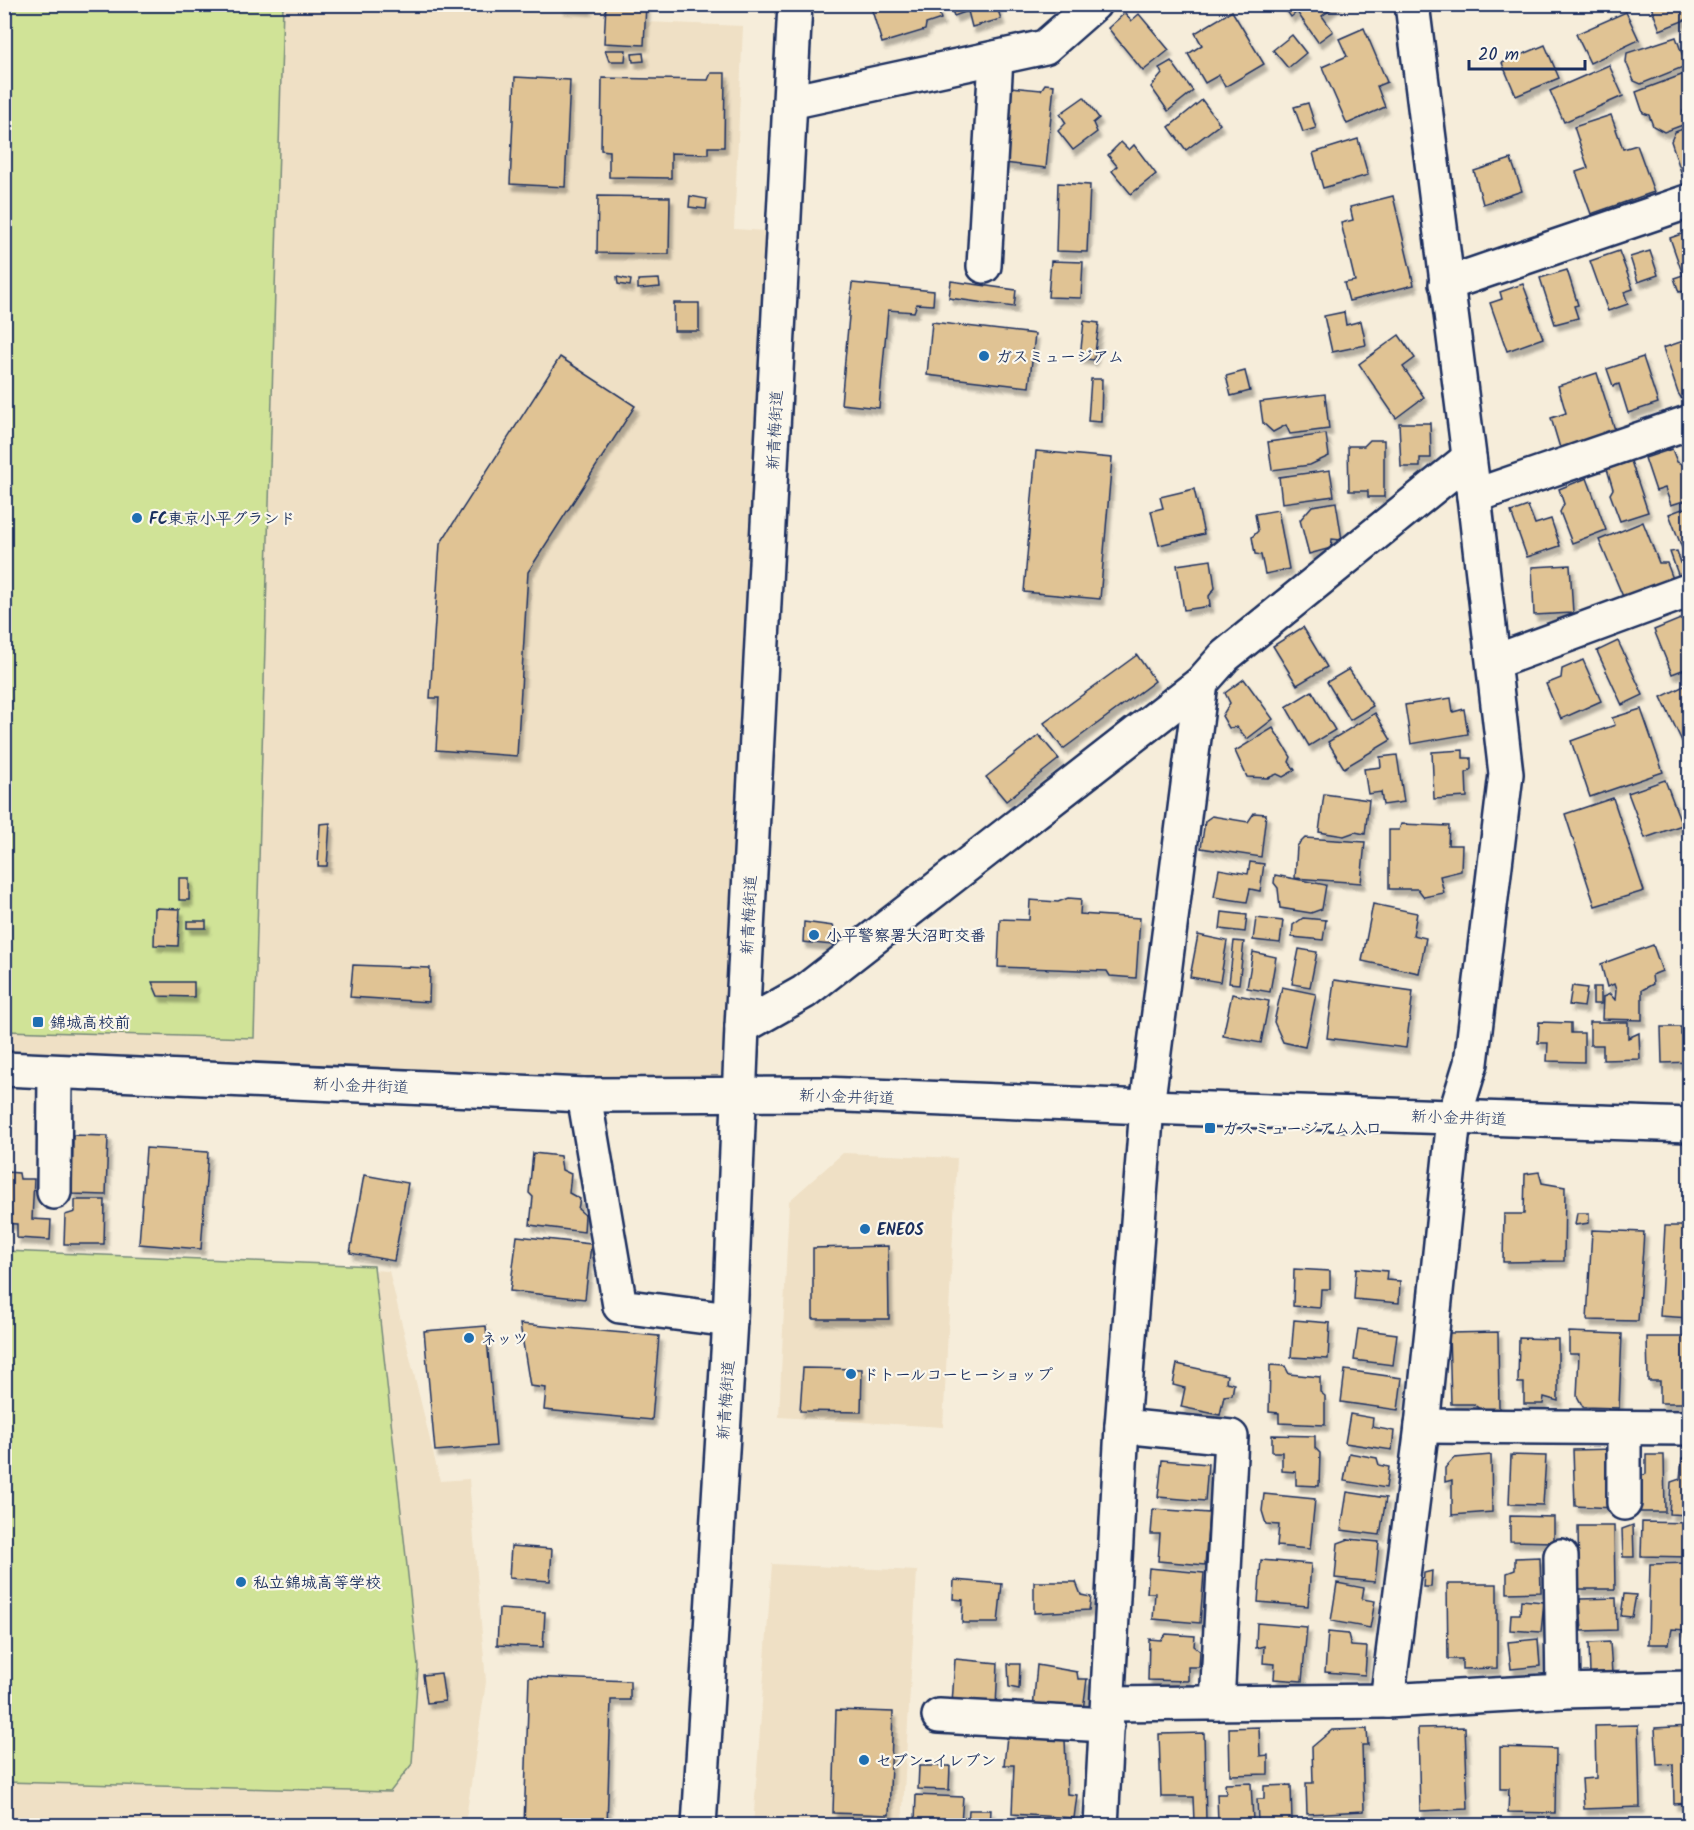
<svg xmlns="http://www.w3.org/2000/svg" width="1694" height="1830" font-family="Kalam,'Klee One',sans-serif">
<defs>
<filter id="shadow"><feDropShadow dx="3.5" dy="6" stdDeviation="1.5" flood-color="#0004"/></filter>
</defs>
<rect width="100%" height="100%" fill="#f6edda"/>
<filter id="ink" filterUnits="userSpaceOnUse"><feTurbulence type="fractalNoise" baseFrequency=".0167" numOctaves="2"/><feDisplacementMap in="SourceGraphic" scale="12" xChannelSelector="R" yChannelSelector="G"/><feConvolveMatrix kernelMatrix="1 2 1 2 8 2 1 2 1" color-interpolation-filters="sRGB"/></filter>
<g filter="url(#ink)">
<g fill="#efe0c5">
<path d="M642 4 646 22 743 26 734 229 785 232 740 1094 5 1069 4 1031 254 1038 283 5Z"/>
<path d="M843 1153 957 1158 943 1427 779 1417 789 1201Z"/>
<path d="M4 1251 389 1271 440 1481 469 1479 486 1682 465 1825H5Z"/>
<path d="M772 1564 917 1571 902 1825 753 1826Z"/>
</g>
<g fill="#d0e397" stroke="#76897a" stroke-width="1.5">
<path d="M5 5H283L254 1038 5 1031Z"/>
<path d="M5 1251 374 1266 418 1666 412 1764 390 1792 5 1782Z"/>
</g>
<g fill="#e0c394" stroke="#1b2f5e" stroke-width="1.5" filter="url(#shadow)">
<path d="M561 4H588V9L561 7Z"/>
<path d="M606 4H646L644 45 604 43Z"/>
<path d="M870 4H936L941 19 926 24 925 30 882 43Z"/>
<path d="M950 4H996L1001 19 972 27 968 11 954 16Z"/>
<path d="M1282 4H1338L1322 16 1333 31 1318 42 1297 12 1291 17Z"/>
<path d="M1650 4H1690V18L1660 30Z"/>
<path d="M1232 11 1264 64 1225 87 1219 75 1205 83 1188 54 1202 45 1195 33Z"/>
<path d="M1626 12 1639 40 1590 63 1576 34Z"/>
<path d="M1125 13 1131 21 1139 14 1169 50 1143 71 1108 28Z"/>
<path d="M1364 28 1387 82 1377 86 1385 107 1347 124 1322 67 1347 56 1339 39Z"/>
<path d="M1292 35 1306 53 1288 68 1273 50Z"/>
<path d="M1676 37 1685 62 1683 67 1641 84 1634 81 1626 62 1627 53Z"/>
<path d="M1545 45 1559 78 1516 96 1502 63Z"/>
<path d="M605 50H626L625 61H609Z"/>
<path d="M643 53 644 61 633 62 632 54Z"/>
<path d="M1171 61 1193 91 1168 111 1151 87 1162 74 1159 68Z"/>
<path d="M1609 65 1623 96 1564 122 1550 91Z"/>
<path d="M711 73H725L724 147H708V154L671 153V178L609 177V151L601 150 602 78 708 80Z"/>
<path d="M1687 73 1690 79V108L1683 111 1688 123 1664 132 1653 126 1649 115 1643 113 1636 92Z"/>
<path d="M515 77 570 80 565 187 510 184Z"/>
<path d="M1045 84 1054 85 1046 168 1004 163 1011 87 1041 90Z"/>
<path d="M1084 97 1099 118 1093 123 1097 132 1073 150 1058 131 1066 123 1060 114Z"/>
<path d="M1202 100 1220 124 1186 150 1169 127Z"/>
<path d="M1308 103 1316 128 1303 132 1294 107Z"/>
<path d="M1611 115 1623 149 1637 145 1654 192 1591 214 1576 172 1588 168 1574 127Z"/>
<path d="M1690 126V181L1683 178 1671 141 1675 132Z"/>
<path d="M1358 139 1368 175 1323 188 1313 153Z"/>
<path d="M1121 142 1129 150 1134 145 1156 174 1131 194 1112 171 1117 166 1108 155Z"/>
<path d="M1511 159 1522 191 1483 204 1474 171Z"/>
<path d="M1058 183 1090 185 1087 252 1056 251Z"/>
<path d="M598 196 670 197 669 254 597 253Z"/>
<path d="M690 196 707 199 706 209 689 207Z"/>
<path d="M1393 196 1414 285 1349 301 1344 283 1355 281 1341 223 1353 220 1350 207Z"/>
<path d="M1690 231V294L1688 290 1679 292 1674 278 1683 275 1670 238Z"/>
<path d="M1619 251 1633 289 1624 292 1628 304 1608 311 1590 261Z"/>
<path d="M1650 251 1658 275 1638 282 1630 257Z"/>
<path d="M1051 261 1083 262 1081 298 1048 297Z"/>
<path d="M1567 270 1578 305 1574 306 1578 318 1555 324 1540 278Z"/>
<path d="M617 277 631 280 630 286 618 284Z"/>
<path d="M659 279 660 287 638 289V280Z"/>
<path d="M951 281 1016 290 1014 307 949 298Z"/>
<path d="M852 283 934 291 933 305 917 304 914 312 888 310 879 408 841 404Z"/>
<path d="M1523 284 1543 338 1507 351 1490 303 1502 299 1500 292Z"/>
<rect x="674" y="303" width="25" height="28"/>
<path d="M1344 312 1346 325 1361 321 1366 345 1332 352 1324 316Z"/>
<path d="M1084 321 1099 323 1094 360 1080 358Z"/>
<path d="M932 322 1035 334 1029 387 927 375Z"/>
<path d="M1399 335 1415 358 1403 367 1424 397 1396 418 1359 364Z"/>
<path d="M1689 339 1690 403 1685 404 1678 393 1663 348Z"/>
<path d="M560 357 635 406 528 572 517 756 436 750 439 698H430L440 544Z"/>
<path d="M1643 357 1658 403 1628 413 1619 384 1613 386 1607 369Z"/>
<path d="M1245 371 1250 391 1231 396 1226 376Z"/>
<path d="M1597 373 1615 430 1560 448 1551 418 1566 413 1558 386Z"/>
<path d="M1091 379H1102L1101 422 1088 421Z"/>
<path d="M1325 394 1329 429 1290 434 1286 425 1273 432 1263 423 1260 402Z"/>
<path d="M1399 423H1430L1431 458H1420V467H1401Z"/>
<path d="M1326 434 1329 456 1310 465 1272 470 1268 442Z"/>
<path d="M1370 440H1384V497H1368V491H1349L1348 446H1364Z"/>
<path d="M1672 449 1677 462 1684 465 1689 478 1686 486 1690 499 1671 505 1665 488 1656 491 1645 458Z"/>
<path d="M1036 451 1112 458 1100 599 1024 592Z"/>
<path d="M1631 461 1648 512 1620 521 1610 494 1613 489 1607 469Z"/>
<path d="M1330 470 1334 496 1282 503 1279 477Z"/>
<path d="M1587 478 1606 530 1572 543 1560 512 1564 504 1559 489Z"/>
<path d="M1194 489 1204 534 1159 545 1151 511 1163 508 1160 497Z"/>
<path d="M1336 502 1342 540 1332 539 1331 548 1309 554 1300 520 1312 506Z"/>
<path d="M1528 506 1535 524 1551 519 1560 546 1527 557 1511 512Z"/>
<path d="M1690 506V560L1687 561 1669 514Z"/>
<path d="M1278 510 1289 569 1265 574 1261 555 1255 554 1252 537 1258 531 1255 514Z"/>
<path d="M1643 522 1659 563H1667L1673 579 1624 599 1599 540Z"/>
<path d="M1677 551 1684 572 1679 577 1670 552Z"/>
<path d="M1211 560 1215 588 1209 596 1210 606 1184 610 1177 565Z"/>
<path d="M1570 565 1573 613 1534 615 1532 567Z"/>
<path d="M1690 615V667L1672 674 1654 630Z"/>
<path d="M1303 627 1327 667 1297 685 1273 646Z"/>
<path d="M1618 641 1643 695 1622 705 1597 651Z"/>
<path d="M1137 655 1155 681 1063 749 1044 723Z"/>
<path d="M1583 660 1601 701 1561 719 1546 684 1561 678 1562 669Z"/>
<path d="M1349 669 1373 706 1350 720 1327 682Z"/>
<path d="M1244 679 1273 719 1247 739 1237 727 1229 728 1222 716 1230 703 1225 693Z"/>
<path d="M1688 684 1690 689V758L1661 697Z"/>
<path d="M1312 691 1335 730 1309 746 1286 707Z"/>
<path d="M1451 698 1453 712 1464 709 1468 734 1411 744 1405 705Z"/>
<path d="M1641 709 1663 772 1590 797 1571 741 1615 725 1612 718Z"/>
<path d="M1375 713 1391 740 1344 768 1328 742Z"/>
<path d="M1273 728 1291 757 1289 762 1295 770 1283 777 1277 774 1268 778 1247 777 1235 751Z"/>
<path d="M1039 735 1059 759 1006 801 986 777Z"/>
<path d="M1463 750V758H1471V769L1466 773 1467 797 1434 799 1432 752Z"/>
<path d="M1397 755 1404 802 1383 805 1381 792 1368 794 1364 769 1381 767 1380 757Z"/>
<path d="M1665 780 1682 825 1645 838 1628 793Z"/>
<path d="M1324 794 1369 800 1365 834 1355 832 1344 836 1319 832Z"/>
<path d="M1613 798 1644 891 1595 906 1565 814Z"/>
<path d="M1254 813 1266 814 1261 857 1201 848 1205 821 1212 816 1248 822Z"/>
<path d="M330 823 327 866H318L320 824Z"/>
<path d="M1401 824 1449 826 1448 845H1462L1461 871 1440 876 1444 893 1424 897 1418 889H1389V830H1399Z"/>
<path d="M1305 838 1365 842 1361 883 1295 878 1297 846Z"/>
<path d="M1250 862 1264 864 1260 891 1250 889 1247 902 1214 897 1219 869 1248 874Z"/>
<path d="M1275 875 1326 885 1322 909 1311 913 1280 908 1278 888 1274 883Z"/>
<rect x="179" y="878" width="10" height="22"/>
<path d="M1068 898 1081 899 1080 914 1140 918 1136 978 1110 976 1107 971 998 967 1000 919 1029 920 1030 900 1058 902Z"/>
<path d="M1373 904 1417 913 1413 935 1426 938 1419 973 1362 961Z"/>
<path d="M155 908 180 909 178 946 154 945Z"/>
<path d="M1222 912 1247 915 1245 932 1220 929Z"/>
<path d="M1256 918 1283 921 1280 943 1253 940Z"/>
<path d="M1303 918 1326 920 1323 940 1292 937 1293 925Z"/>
<rect x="187" y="921" width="19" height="7"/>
<path d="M804 922 833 926 838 934 832 945 803 942Z"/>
<path d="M1198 935 1227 941 1220 982 1190 977Z"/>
<path d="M1234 941 1244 942 1239 984 1229 983Z"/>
<path d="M1653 945 1662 971 1652 975 1653 984 1642 990V1020L1602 1019 1603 997 1610 994 1615 1000 1616 990 1614 984 1607 987 1601 964Z"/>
<path d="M1299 949 1317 952 1310 987 1292 984Z"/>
<path d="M1253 952 1276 957 1270 992 1247 988Z"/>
<path d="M353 965 430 968 429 1002 350 997Z"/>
<path d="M1334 980 1413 991 1406 1048 1327 1038Z"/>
<path d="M152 982H194V997L158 996Z"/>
<path d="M1572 986 1587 988 1584 1007 1569 1005Z"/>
<path d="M1282 987 1316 994 1305 1047 1283 1042 1274 1022Z"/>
<rect x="1593" y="987" width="8" height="17"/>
<path d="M1232 994 1269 1001 1261 1043 1223 1036Z"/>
<path d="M1685 1003H1690V1019H1683Z"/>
<path d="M1539 1022 1571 1023V1033H1584V1062L1547 1061 1548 1043H1538Z"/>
<path d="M1590 1022H1628V1038L1639 1033 1640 1059 1603 1060V1045H1590Z"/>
<path d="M1661 1027H1681V1035H1690V1062L1662 1063Z"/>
<path d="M73 1135 108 1136 106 1195 72 1194Z"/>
<path d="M146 1148 208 1152 201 1249 139 1244Z"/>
<path d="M533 1153 560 1156 562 1170 571 1174 569 1193 580 1199 578 1209 585 1215 584 1232 530 1225 533 1197 529 1193Z"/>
<path d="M6 1172 19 1173 20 1179H34L32 1219 51 1220 50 1240 17 1238V1224L4 1223Z"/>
<path d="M1539 1172 1542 1183 1565 1187 1564 1261 1503 1262 1504 1214H1524L1525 1174Z"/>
<path d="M364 1175 408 1183 394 1261 350 1253Z"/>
<path d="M75 1200H105L104 1244H64L65 1215 75 1212Z"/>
<path d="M1577 1213H1589V1223L1575 1225Z"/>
<path d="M1665 1226H1690V1318L1660 1316Z"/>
<path d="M1592 1230 1644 1232 1638 1321 1587 1320Z"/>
<path d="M517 1236 591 1244 585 1299 510 1291Z"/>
<path d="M888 1246 889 1319H813V1248Z"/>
<path d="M1356 1268 1387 1271 1386 1280 1400 1281 1399 1303 1354 1299Z"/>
<path d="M1294 1269 1330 1271V1289H1321L1320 1308 1293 1306Z"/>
<path d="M1294 1320 1330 1323 1328 1359 1291 1357Z"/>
<path d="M520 1324 659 1336 652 1420 544 1410 546 1388 530 1386Z"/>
<path d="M486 1326 496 1446 435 1451 424 1331Z"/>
<path d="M1358 1329 1397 1334 1393 1365 1354 1360Z"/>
<path d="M1498 1332 1499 1409H1480L1473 1404H1451L1449 1333Z"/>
<path d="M1569 1332 1622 1334 1619 1408 1583 1407 1577 1396 1579 1354H1569Z"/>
<path d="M1647 1337H1690V1403H1660V1381H1648Z"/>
<path d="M1519 1338 1558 1339V1401L1544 1397 1543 1404H1524V1383H1518Z"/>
<path d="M1177 1364 1227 1375 1226 1382 1234 1384 1232 1395 1224 1396 1220 1415 1181 1407 1185 1388 1173 1385Z"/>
<path d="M1270 1365 1285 1366 1289 1374 1320 1377V1392L1325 1396V1425L1279 1423V1413L1269 1412Z"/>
<path d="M803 1368 862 1369 861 1412 800 1411Z"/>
<path d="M1345 1370 1402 1378 1398 1410 1341 1402Z"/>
<path d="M1350 1414 1373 1418 1372 1427 1394 1431 1392 1450 1345 1443Z"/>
<path d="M1272 1435 1315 1436V1448L1320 1453 1319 1486 1296 1485V1472L1282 1471V1452H1272Z"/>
<path d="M1613 1449 1614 1508 1575 1506 1573 1450Z"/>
<path d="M1349 1453 1377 1458 1379 1465 1389 1467 1386 1488 1344 1481Z"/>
<path d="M1491 1455 1492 1512 1452 1515V1480L1445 1482V1468L1454 1458Z"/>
<path d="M1511 1455 1546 1456 1543 1505 1509 1504Z"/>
<path d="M1646 1455H1664L1665 1512H1638L1637 1478 1646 1474Z"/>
<path d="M1682 1458H1690V1515L1669 1514 1671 1482 1680 1479Z"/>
<path d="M1162 1460 1208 1464 1205 1501 1158 1497Z"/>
<path d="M1347 1492 1386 1498 1380 1535 1341 1530Z"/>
<path d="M1264 1494 1315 1499 1310 1549 1277 1546 1279 1525 1266 1524 1262 1511Z"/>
<path d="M1153 1509 1209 1513 1205 1565 1158 1561 1160 1534H1151Z"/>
<path d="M1510 1516 1554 1517V1542L1510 1541Z"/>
<path d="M1642 1522 1690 1523V1557L1641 1556Z"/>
<path d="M1633 1525 1634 1557H1623L1622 1529Z"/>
<path d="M1578 1526H1614L1615 1589H1579Z"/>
<path d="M1349 1539 1379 1542 1375 1582 1335 1578 1338 1543Z"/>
<path d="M511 1546 552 1549 550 1581 509 1578Z"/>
<path d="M1540 1557 1541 1592 1507 1593V1573L1515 1570V1558Z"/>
<path d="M1261 1560 1311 1564 1308 1606 1258 1602Z"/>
<path d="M1690 1563V1584L1686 1586V1630L1672 1629 1669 1644H1648L1650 1564Z"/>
<path d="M1149 1568 1204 1573 1200 1623 1153 1619 1155 1593H1147Z"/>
<path d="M1432 1571 1431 1587H1423L1424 1573Z"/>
<path d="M954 1580 1002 1584 998 1623H962L963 1600 953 1599Z"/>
<path d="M1034 1582H1076L1081 1595 1091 1597 1089 1610 1034 1613Z"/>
<path d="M1337 1583 1364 1588 1362 1599 1375 1601 1370 1628 1331 1621Z"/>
<path d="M1447 1584H1497V1668L1462 1669V1659H1448Z"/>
<path d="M1624 1594 1636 1595 1632 1617 1621 1616Z"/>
<path d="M1616 1598 1617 1630 1582 1631 1580 1599Z"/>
<path d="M1521 1600 1544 1602 1541 1632 1510 1630 1511 1614H1520Z"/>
<path d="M499 1609 545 1612 543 1647 497 1645Z"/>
<path d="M1257 1623 1307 1627 1302 1681 1274 1679 1275 1664 1263 1663 1264 1646 1256 1648Z"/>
<path d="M1328 1632 1348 1634 1351 1646 1367 1647 1365 1675 1325 1672Z"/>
<path d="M1166 1634 1195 1636 1194 1646 1200 1651 1199 1667H1188V1681L1148 1680 1149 1639 1161 1640Z"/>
<path d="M1538 1639 1540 1666 1511 1669 1508 1642Z"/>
<path d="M1610 1642 1612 1674 1590 1675 1589 1643Z"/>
<path d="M955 1659 998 1663 996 1707 952 1704Z"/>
<path d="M1008 1664H1020L1019 1689 1009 1687Z"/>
<path d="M1037 1665 1077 1672 1078 1679H1087L1083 1710 1033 1709Z"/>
<path d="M441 1673 445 1701 427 1703 423 1675Z"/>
<path d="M529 1677 630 1681V1700H611L607 1826H524Z"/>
<path d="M836 1710 893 1712 889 1815 833 1813Z"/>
<path d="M1638 1725 1640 1807 1584 1809 1582 1779 1596 1778 1595 1726Z"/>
<path d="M1690 1726V1803L1674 1804 1673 1764 1657 1765 1655 1728Z"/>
<path d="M1259 1727 1260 1756 1268 1755V1774L1230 1775 1229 1728Z"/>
<path d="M1465 1727 1468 1809 1420 1811 1418 1728Z"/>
<path d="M1367 1729 1368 1745H1362L1364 1811 1307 1814 1306 1783H1313L1312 1747 1332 1730Z"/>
<path d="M1204 1733 1206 1821 1194 1822 1193 1797H1161L1159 1734Z"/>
<path d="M1007 1736 1065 1739 1067 1794 1077 1795 1074 1818 1012 1814 1014 1765H1004Z"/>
<path d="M1500 1747 1556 1749 1555 1813 1508 1812 1509 1789H1500Z"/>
<path d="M919 1766H950L949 1790 918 1789Z"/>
<path d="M1251 1783 1253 1821 1218 1823 1217 1794H1226L1225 1784Z"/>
<path d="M1291 1785 1292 1822 1258 1823 1257 1799H1264V1786Z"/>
<path d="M916 1795 963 1797 961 1823 915 1821Z"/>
<path d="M969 1810H991L990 1825 968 1824Z"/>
</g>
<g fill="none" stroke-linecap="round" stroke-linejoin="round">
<g stroke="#1b2f5e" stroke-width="38">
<g id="minor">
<path d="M790 102 1045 47 1094 4"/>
<path d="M984 266 996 58"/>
<path d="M1446 284 1690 201"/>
<path d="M1474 496 1690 422"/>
<path d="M1494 662 1690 590"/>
<path d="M742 1027 804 992 1201 683 1225 656 1469 458"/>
<path d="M584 1095 620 1306 730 1320"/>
<path d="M54 1192 55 1072"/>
<path d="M1122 1426 1231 1437 1217 1703"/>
<path d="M1422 1426 1690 1428"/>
<path d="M1624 1428V1503"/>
<path d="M1561 1556 1563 1691"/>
<path d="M1387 1701 1422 1426 1454 1118 1471 1063 1506 774 1474 496 1412 4"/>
<path d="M1108 1704 1387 1701 1563 1691 1690 1688"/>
<path d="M939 1716 1107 1725"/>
<path d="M1101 1826 1122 1426 1147 1107 1201 683"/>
</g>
</g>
<g stroke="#1b2f5e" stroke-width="38">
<g id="major">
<path d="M4 1069 584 1095 822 1094 1147 1107 1690 1125"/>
<path d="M699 1826 730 1320 742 1027 795 4"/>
</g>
</g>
<use href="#minor" stroke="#fbf7ec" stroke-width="33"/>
<use href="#major" stroke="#fbf7ec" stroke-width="33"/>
</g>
</g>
<g fill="#1f6fb2" stroke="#fbf7ec" stroke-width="2">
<circle cx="984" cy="356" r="6"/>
<circle cx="137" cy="518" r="6"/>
<circle cx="814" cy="935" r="6"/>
<rect x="32" y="1016" width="12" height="12" rx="3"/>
<rect x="1204" y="1122" width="12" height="12" rx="3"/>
<circle cx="865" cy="1229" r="6"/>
<circle cx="469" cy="1338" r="6"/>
<circle cx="851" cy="1374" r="6"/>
<circle cx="241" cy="1582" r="6"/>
<circle cx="864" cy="1760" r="6"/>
</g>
<g text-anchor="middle" stroke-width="4.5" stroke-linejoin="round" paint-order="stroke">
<g font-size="16" font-weight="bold" fill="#1b2f5e" stroke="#fbf7ec" text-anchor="start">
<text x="996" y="362">ガスミュージアム</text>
<text x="149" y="524">FC東京小平グランド</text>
<text x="826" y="941">小平警察署大沼町交番</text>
<text x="50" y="1028">錦城高校前</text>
<text x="1222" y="1134">ガスミュージアム入口</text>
<text x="877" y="1235">ENEOS</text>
<text x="481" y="1344">ネッツ</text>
<text x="863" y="1380">ドトールコーヒーショップ</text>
<text x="253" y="1588">私立錦城高等学校</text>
<text x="876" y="1766">セブン-イレブン</text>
</g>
<g font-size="16" fill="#1b2f5e" stroke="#fbf7ec">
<text transform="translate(774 430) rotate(-87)" y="6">新青梅街道</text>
<text transform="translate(748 915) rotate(-87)" y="6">新青梅街道</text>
<text transform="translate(361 1085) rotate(2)" y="6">新小金井街道</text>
<text transform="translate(847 1096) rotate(2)" y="6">新小金井街道</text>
<text transform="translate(1459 1117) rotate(2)" y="6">新小金井街道</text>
<text transform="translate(725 1400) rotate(-86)" y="6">新青梅街道</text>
</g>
</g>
<rect width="1694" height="1830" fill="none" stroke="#fbf7ec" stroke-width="24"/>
<rect x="12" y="12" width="1670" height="1806" fill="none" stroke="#1b2f5e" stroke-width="2" filter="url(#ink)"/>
<path d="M1469 60v9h116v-9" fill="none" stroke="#1b2f5e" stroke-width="3"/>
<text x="1478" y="60" font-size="18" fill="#1b2f5e" stroke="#fbf7ec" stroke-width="4.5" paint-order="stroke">20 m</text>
</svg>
